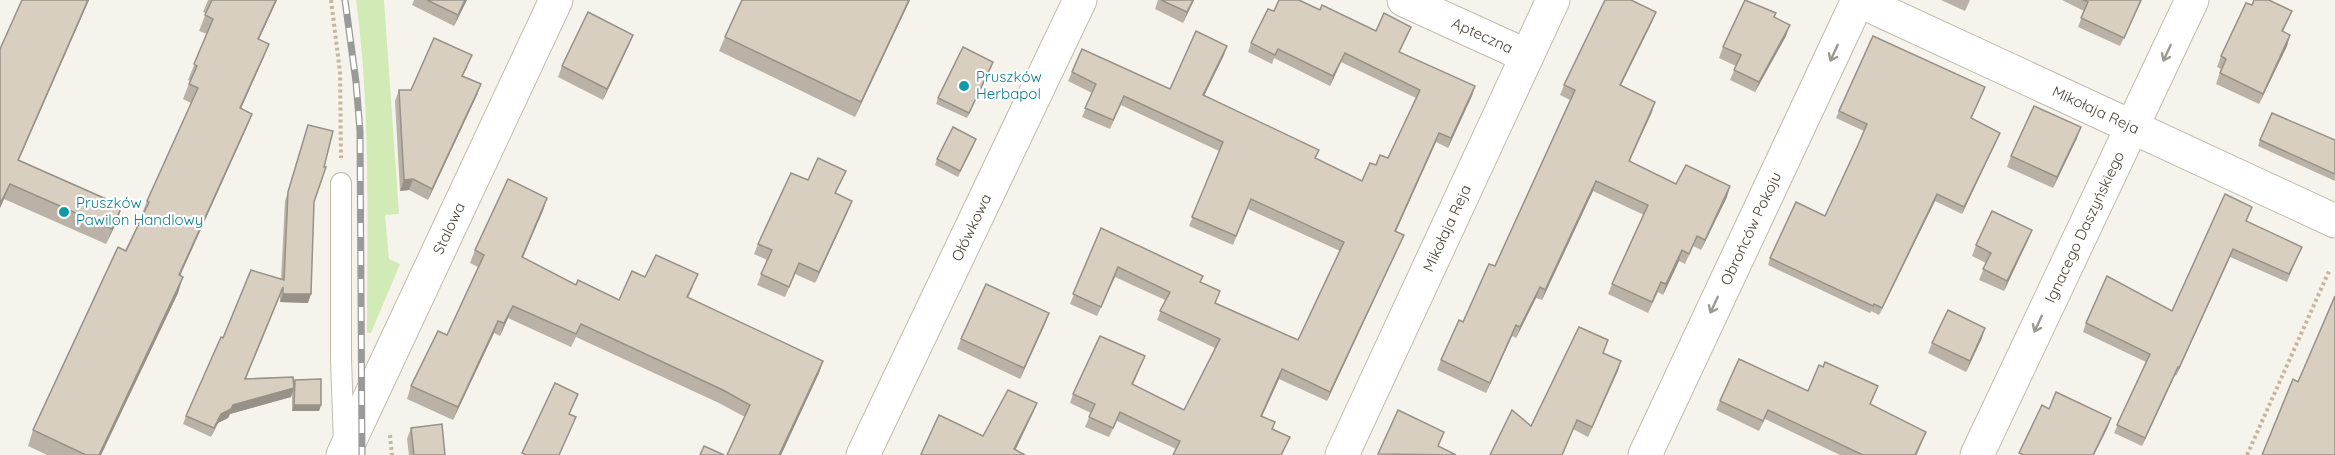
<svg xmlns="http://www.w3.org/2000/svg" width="2335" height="455" font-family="Quicksand,sans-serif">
<rect width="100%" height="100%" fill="#f6f3ec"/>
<path fill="#d2eab5" d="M356 0H384L399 214 385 215 389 259 400 264 371 333H367C367 222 371 110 356 0Z"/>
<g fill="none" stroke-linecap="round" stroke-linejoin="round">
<g stroke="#c2bbae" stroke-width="22">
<path id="lane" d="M341 183V359L344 444"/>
</g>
<g stroke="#c2bbae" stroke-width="35">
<g id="street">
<path id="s1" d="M1404 0 1527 56"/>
<path id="s2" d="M1858 0 2335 221"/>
<path id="s3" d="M343 455 556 0"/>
<path id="s4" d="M863 455 1080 0"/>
<path id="s5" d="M1342 455 1553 0"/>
<path id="s6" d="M1645 455 1858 0"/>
<path id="s7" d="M1977 455 2192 0"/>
</g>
</g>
<g stroke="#c4b79f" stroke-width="4" stroke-dasharray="3 3" stroke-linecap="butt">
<path d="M331 0 340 72 341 158"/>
<path d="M390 435 392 455"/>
<path d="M2247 455 2330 269"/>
</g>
<use href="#lane" stroke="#fff" stroke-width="20"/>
<use href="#street" stroke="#fff" stroke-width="33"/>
<g stroke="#9a9a9a" stroke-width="7">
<path id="rail" d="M345 0 356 82 360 131 362 455"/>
</g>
<use href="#rail" stroke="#fff" stroke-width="4.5" stroke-dasharray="14" stroke-linecap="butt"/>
</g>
<g fill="#bab2a6">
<path d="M22 0H89L19 160 122 206 106 244 4 199 0 208V49Z"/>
<path d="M208 0H277L259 39 263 59 241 108 252 114 246 129 180 276 178 293 101 455H47L28 446 33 430 142 217 141 216 147 201 191 103 183 99 190 81 188 80 207 34 199 31 206 13 203 12Z"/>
<path d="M414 0H467L454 26 412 5Z"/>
<path d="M910 0 855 117 719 51 725 37Z"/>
<path d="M1158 0H1194L1183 23 1155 9Z"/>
<path d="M1941 0H1970L1965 11Z"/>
<path d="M2062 0H2142L2120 46 2078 27 2084 11Z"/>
<path d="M2252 5 2292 11 2283 32 2290 35 2287 46 2259 104 2216 84 2221 69 2217 67 2221 56Z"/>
<path d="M1320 10 1376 31 1411 27 1399 53 1475 86 1448 148 1436 142 1396 231 1400 244 1327 401 1279 379 1262 416 1273 429 1290 437 1282 455H1173L1176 449 1117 421 1109 437 1085 427 1091 413 1070 403 1073 394 1145 356 1133 385 1184 410 1215 348 1157 320 1165 300 1115 277 1097 316 1070 304 1101 228 1203 276 1200 282 1215 303 1298 340 1340 251 1248 209 1233 245 1189 226 1219 151 1121 105 1110 129 1082 117 1092 93 1068 81 1072 72 1170 89 1224 55 1204 96 1319 150 1316 158 1362 181 1376 165 1388 158 1416 98 1341 62 1330 86 1274 58 1272 64 1248 52 1251 43 1274 11Z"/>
<path d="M1774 17 1786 36 1755 92 1730 80 1736 66 1719 58 1723 47Z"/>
<path d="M1652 22 1621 85 1652 112 1629 161 1676 184 1727 197 1701 250 1693 246 1685 264 1679 261 1663 295 1658 292 1648 313 1608 294 1612 284 1644 215 1593 191 1542 300 1536 298 1516 338 1512 336 1486 393 1437 370 1441 360 1495 266 1570 100 1560 95 1564 85Z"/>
<path d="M629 45 603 100 558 77 562 66Z"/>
<path d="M993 62 967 118 936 104 938 98Z"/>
<path d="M468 66 463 76 481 84 477 95 428 200 409 190 400 191 395 101 399 90H411Z"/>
<path d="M1982 94 1971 118 1997 140 1962 214 1935 201 1879 315 1871 311 1870 313 1768 265 1770 258 1825 216 1858 145 1864 131 1836 118 1839 111Z"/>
<path d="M308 125 314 202 308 303 280 302V296L246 379 293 383 295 380 321 405 319 411H292V394L291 397 230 414 228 418 218 423 211 437 183 424 186 416 223 338 281 279 285 201Z"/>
<path d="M2077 138 2053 188 2007 167 2011 156Z"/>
<path d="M2260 140H2335V181L2258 146Z"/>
<path d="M974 145 958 177 935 165 937 159Z"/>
<path d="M846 171 836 193 848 211 815 283 795 274 785 297 757 285 767 260 754 254 758 244 808 180Z"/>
<path d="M547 198 523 258 576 285 619 300 645 277 693 287 688 298 823 361 819 373 781 455H727L745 417 719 403 576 337 571 347 508 318 500 336 494 333 453 420 407 399 411 386 447 335 478 267 470 263 475 250Z"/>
<path d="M2246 221 2302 247 2287 282 2230 257 2176 376 2175 375 2142 446 2114 433 2146 362 2083 332 2086 323 2172 311Z"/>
<path d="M2028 240 2004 291 1979 280 1986 263 1972 256 1976 245Z"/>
<path d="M1045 324 1020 379 957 349 961 339Z"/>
<path d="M1982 338 1966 372 1928 353 1932 343Z"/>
<path d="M1604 353 1621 361 1588 437 1573 429 1531 426Z"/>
<path d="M1878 386 1870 405 1926 432 1917 455H1840L1765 419 1759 431 1716 410 1720 401 1808 391Z"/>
<path d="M411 428 445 455H409L407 439Z"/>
</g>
<g fill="#979187">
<path d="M88 0H89L12 175 18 160Z"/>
<path d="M276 0H277L252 54 258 39Z"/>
<path d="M465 0H467L454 26 458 15Z"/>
<path d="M909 0H910L855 117 861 102Z"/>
<path d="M1193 0H1194L1183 23 1187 12Z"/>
<path d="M1656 12 1652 22 1616 95 1620 85Z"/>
<path d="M1790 25 1786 36 1755 92 1759 82Z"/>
<path d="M633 35 629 45 603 100 607 89Z"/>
<path d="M2290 35 2287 46 2259 104 2263 94Z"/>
<path d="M269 44 263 59 234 124 240 108Z"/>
<path d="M1227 46 1224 55 1200 104 1203 95Z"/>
<path d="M1345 53 1341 62 1330 86 1333 76Z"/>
<path d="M993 62 991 68 967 118 969 113Z"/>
<path d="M481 84 477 95 428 200 432 189Z"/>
<path d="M1475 86 1472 96 1448 148 1451 138Z"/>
<path d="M1655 102 1652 112 1625 171 1629 161Z"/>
<path d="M252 114 246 129 173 291 179 275Z"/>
<path d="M2081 127 2077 138 2053 188 2057 177Z"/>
<path d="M1439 133 1436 142 1392 240 1395 231Z"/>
<path d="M2000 133 1997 140 1962 214 1964 207Z"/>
<path d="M413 179 409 190 400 191 404 180Z"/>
<path d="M1596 181 1593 191 1542 300 1545 290Z"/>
<path d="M10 184 4 199 0 208V204Z"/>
<path d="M1730 186 1727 197 1701 250 1705 240Z"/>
<path d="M1937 194 1935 201 1879 315 1882 308Z"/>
<path d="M547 198 543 211 517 270 522 257Z"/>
<path d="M852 201 848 211 815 283 819 272Z"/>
<path d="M122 206 117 222 106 244 112 229Z"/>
<path d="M2032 230 2028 240 2004 291 2007 281Z"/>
<path d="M1404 235 1400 244 1327 401 1330 392Z"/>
<path d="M2233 249 2230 257 2176 376 2179 368Z"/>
<path d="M1682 250 1679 261 1663 295 1666 284Z"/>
<path d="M1118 267 1115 277 1097 316 1101 307Z"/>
<path d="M183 277 178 293 101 455H99Z"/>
<path d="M1540 287 1536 298 1516 338 1520 327Z"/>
<path d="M283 294H311L308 303 280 302Z"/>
<path d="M513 306 508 318 500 336 504 323Z"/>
<path d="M1049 313 1045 324 1020 379 1024 368Z"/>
<path d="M498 321 494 333 453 420 458 407Z"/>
<path d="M1516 325 1512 336 1486 393 1490 383Z"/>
<path d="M1985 328 1982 338 1966 372 1970 361Z"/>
<path d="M823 361 819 373 781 455H779Z"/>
<path d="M1621 361 1618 371 1588 437 1592 427Z"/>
<path d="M2178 367 2175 375 2142 446 2145 438Z"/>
<path d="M1282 369 1279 379 1258 425 1261 416Z"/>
<path d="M294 388 291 397 230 414 228 418 218 423 211 437 221 414 233 405Z"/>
<path d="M1037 403 1033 413 1013 455 1014 449Z"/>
<path d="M294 405H321L319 411H292Z"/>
<path d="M2111 418 2107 429 2094 455H2093Z"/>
</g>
<g fill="#d8cfc1" stroke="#979187" stroke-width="1.5">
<path d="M22 0H88L18 160 122 206 112 229 10 184 0 204V49Z"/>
<path d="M212 0H276L258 39 269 44 240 108 252 114 179 275 183 277 99 455H86L33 430 118 247 126 251 149 202 147 201 198 88 189 84 197 66 194 64 213 19 205 15Z"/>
<path d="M427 0H465L458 15Z"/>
<path d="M742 0H909L861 102 725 37Z"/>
<path d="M1161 0H1193L1187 12Z"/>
<path d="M1279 0H1299L1320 10 1322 5 1376 31 1384 13 1411 27 1399 52 1475 86 1451 138 1439 133 1395 231 1404 235 1330 392 1282 369 1261 416 1275 422 1272 429 1290 437 1281 455H1173L1180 441 1120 412 1113 428 1089 417 1095 404 1073 394 1100 336 1145 356 1132 384 1184 410 1220 339 1160 311 1170 292 1118 267 1101 307 1073 294 1101 228 1203 276 1200 282 1220 291 1215 303 1298 340 1344 242 1251 199 1236 236 1192 217 1223 142 1124 96 1113 120 1085 108 1096 84 1072 72 1082 49 1170 89 1196 31 1227 46 1203 95 1319 150 1315 158 1362 181 1370 163 1376 165 1380 155 1388 158 1420 90 1345 53 1333 76 1278 49 1275 55 1251 43 1268 9 1274 11Z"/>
<path d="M1605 0H1631L1656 12 1620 85 1655 102 1629 161 1676 184 1686 165 1730 186 1705 240 1697 236 1689 254 1682 250 1666 284 1661 282 1652 302 1612 284 1648 205 1596 181 1545 290 1540 287 1520 327 1516 325 1490 383 1441 360 1459 320 1463 322 1489 264 1495 266 1575 90 1564 85Z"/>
<path d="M1745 0 1776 13 1774 17 1790 25 1759 82 1734 70 1741 55 1723 47Z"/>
<path d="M2083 0H2141L2124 38 2081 18 2088 2Z"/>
<path d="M2254 0H2269L2292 11 2282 31 2290 35 2263 94 2220 73 2226 59 2221 56 2246 3 2252 5Z"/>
<path d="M588 12 633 35 607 89 562 66Z"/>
<path d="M1873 36 1985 87 1971 118 2000 133 1964 207 1937 194 1882 308 1874 304 1873 306 1770 258 1796 202 1825 216 1858 145 1867 124 1839 111Z"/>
<path d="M434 38 472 55 462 76 481 84 432 189 413 179 404 180 399 90H411Z"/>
<path d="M963 47 993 62 969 113 938 98Z"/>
<path d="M2034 106 2081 127 2057 177 2011 156Z"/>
<path d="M2272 113 2335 140V174L2260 140Z"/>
<path d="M308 125 333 131 324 167H326L314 202 311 294H283V287L245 379 293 377 294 388 233 405 231 409 221 414 214 428 186 416 221 337 223 338 251 270 284 280 288 192Z"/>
<path d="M953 127 976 139 960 171 937 159Z"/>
<path d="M818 158 846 171 835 193 852 201 819 272 799 263 789 287 761 274 772 250 758 244 791 173 808 180Z"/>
<path d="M508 179 547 198 522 257 576 285 578 280 619 300 632 271 645 277 656 255 698 274 687 297 823 361 779 455H727L750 405 723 390 581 324 576 334 513 306 504 323 498 321 458 407 411 386 438 331 447 335 484 255 475 250Z"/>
<path d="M2225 194 2252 207 2246 221 2302 247 2289 274 2233 249 2179 368 2178 367 2145 438 2117 425 2150 354 2086 323 2107 276 2172 311Z"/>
<path d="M1992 211 2032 230 2007 281 1983 269 1991 253 1976 245Z"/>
<path d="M986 284 1049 313 1024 368 961 339Z"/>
<path d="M2335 296V455H2262L2293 379 2298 382Z"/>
<path d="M1948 310 1985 328 1970 361 1932 343Z"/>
<path d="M1579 327 1608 340 1603 353 1621 361 1592 427 1577 420 1562 455H1490L1512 410 1531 426Z"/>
<path d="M1739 359 1808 391 1819 365 1823 367 1825 362 1878 386 1870 404 1926 432 1915 455H1863L1768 410 1763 421 1720 401Z"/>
<path d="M321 379V405H294L295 380Z"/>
<path d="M555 383 578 394 569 414 576 417 559 455H526L522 453Z"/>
<path d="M1008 390 1037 403 1014 449 1025 455H924L921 454 939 415 983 436Z"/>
<path d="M2056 392 2111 418 2093 455H2024L2019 453 2042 405 2049 409Z"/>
<path d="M1398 410 1444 432 1438 446 1456 455 1378 454Z"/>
<path d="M442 424 445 455H414L411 428Z"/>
<path d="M704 446 724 455H700Z"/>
</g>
<defs><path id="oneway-shaft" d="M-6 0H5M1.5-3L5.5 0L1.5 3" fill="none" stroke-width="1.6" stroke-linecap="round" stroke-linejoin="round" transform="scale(1.5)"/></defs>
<g stroke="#9c9892">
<use href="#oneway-shaft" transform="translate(1834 53) rotate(115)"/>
<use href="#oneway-shaft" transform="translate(2167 53) rotate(115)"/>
<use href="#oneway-shaft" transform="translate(1714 305) rotate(115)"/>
<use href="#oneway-shaft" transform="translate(2038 324) rotate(115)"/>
</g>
<g fill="#0f9aa8" stroke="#fff" stroke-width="2">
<circle cx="964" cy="86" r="6"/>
<circle cx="64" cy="212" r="6"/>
</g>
<g text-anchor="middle" stroke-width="4.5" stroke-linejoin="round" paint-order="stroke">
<g font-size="15" fill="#4b4439" stroke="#fff">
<text dy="5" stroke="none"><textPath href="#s1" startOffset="86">Apteczna</textPath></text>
<text dy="5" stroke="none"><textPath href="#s2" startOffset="262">Mikołaja Reja</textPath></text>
<text dy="5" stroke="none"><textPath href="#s3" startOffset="250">Stalowa</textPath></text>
<text dy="5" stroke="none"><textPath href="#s5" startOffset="250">Mikołaja Reja</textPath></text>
<text dy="5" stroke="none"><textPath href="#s6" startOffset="250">Obrońców Pokoju</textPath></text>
<text dy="5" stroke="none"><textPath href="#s7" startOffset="252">Ignacego Daszyńskiego</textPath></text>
<text dy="5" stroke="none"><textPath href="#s4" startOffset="252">Ołówkowa</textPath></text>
</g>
<g font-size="15" fill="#0d838f" stroke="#fff" text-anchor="start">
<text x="976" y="82">Pruszków<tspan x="976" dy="17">Herbapol</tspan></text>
<text x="76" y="208">Pruszków<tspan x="76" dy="17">Pawilon Handlowy</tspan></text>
</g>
</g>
</svg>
